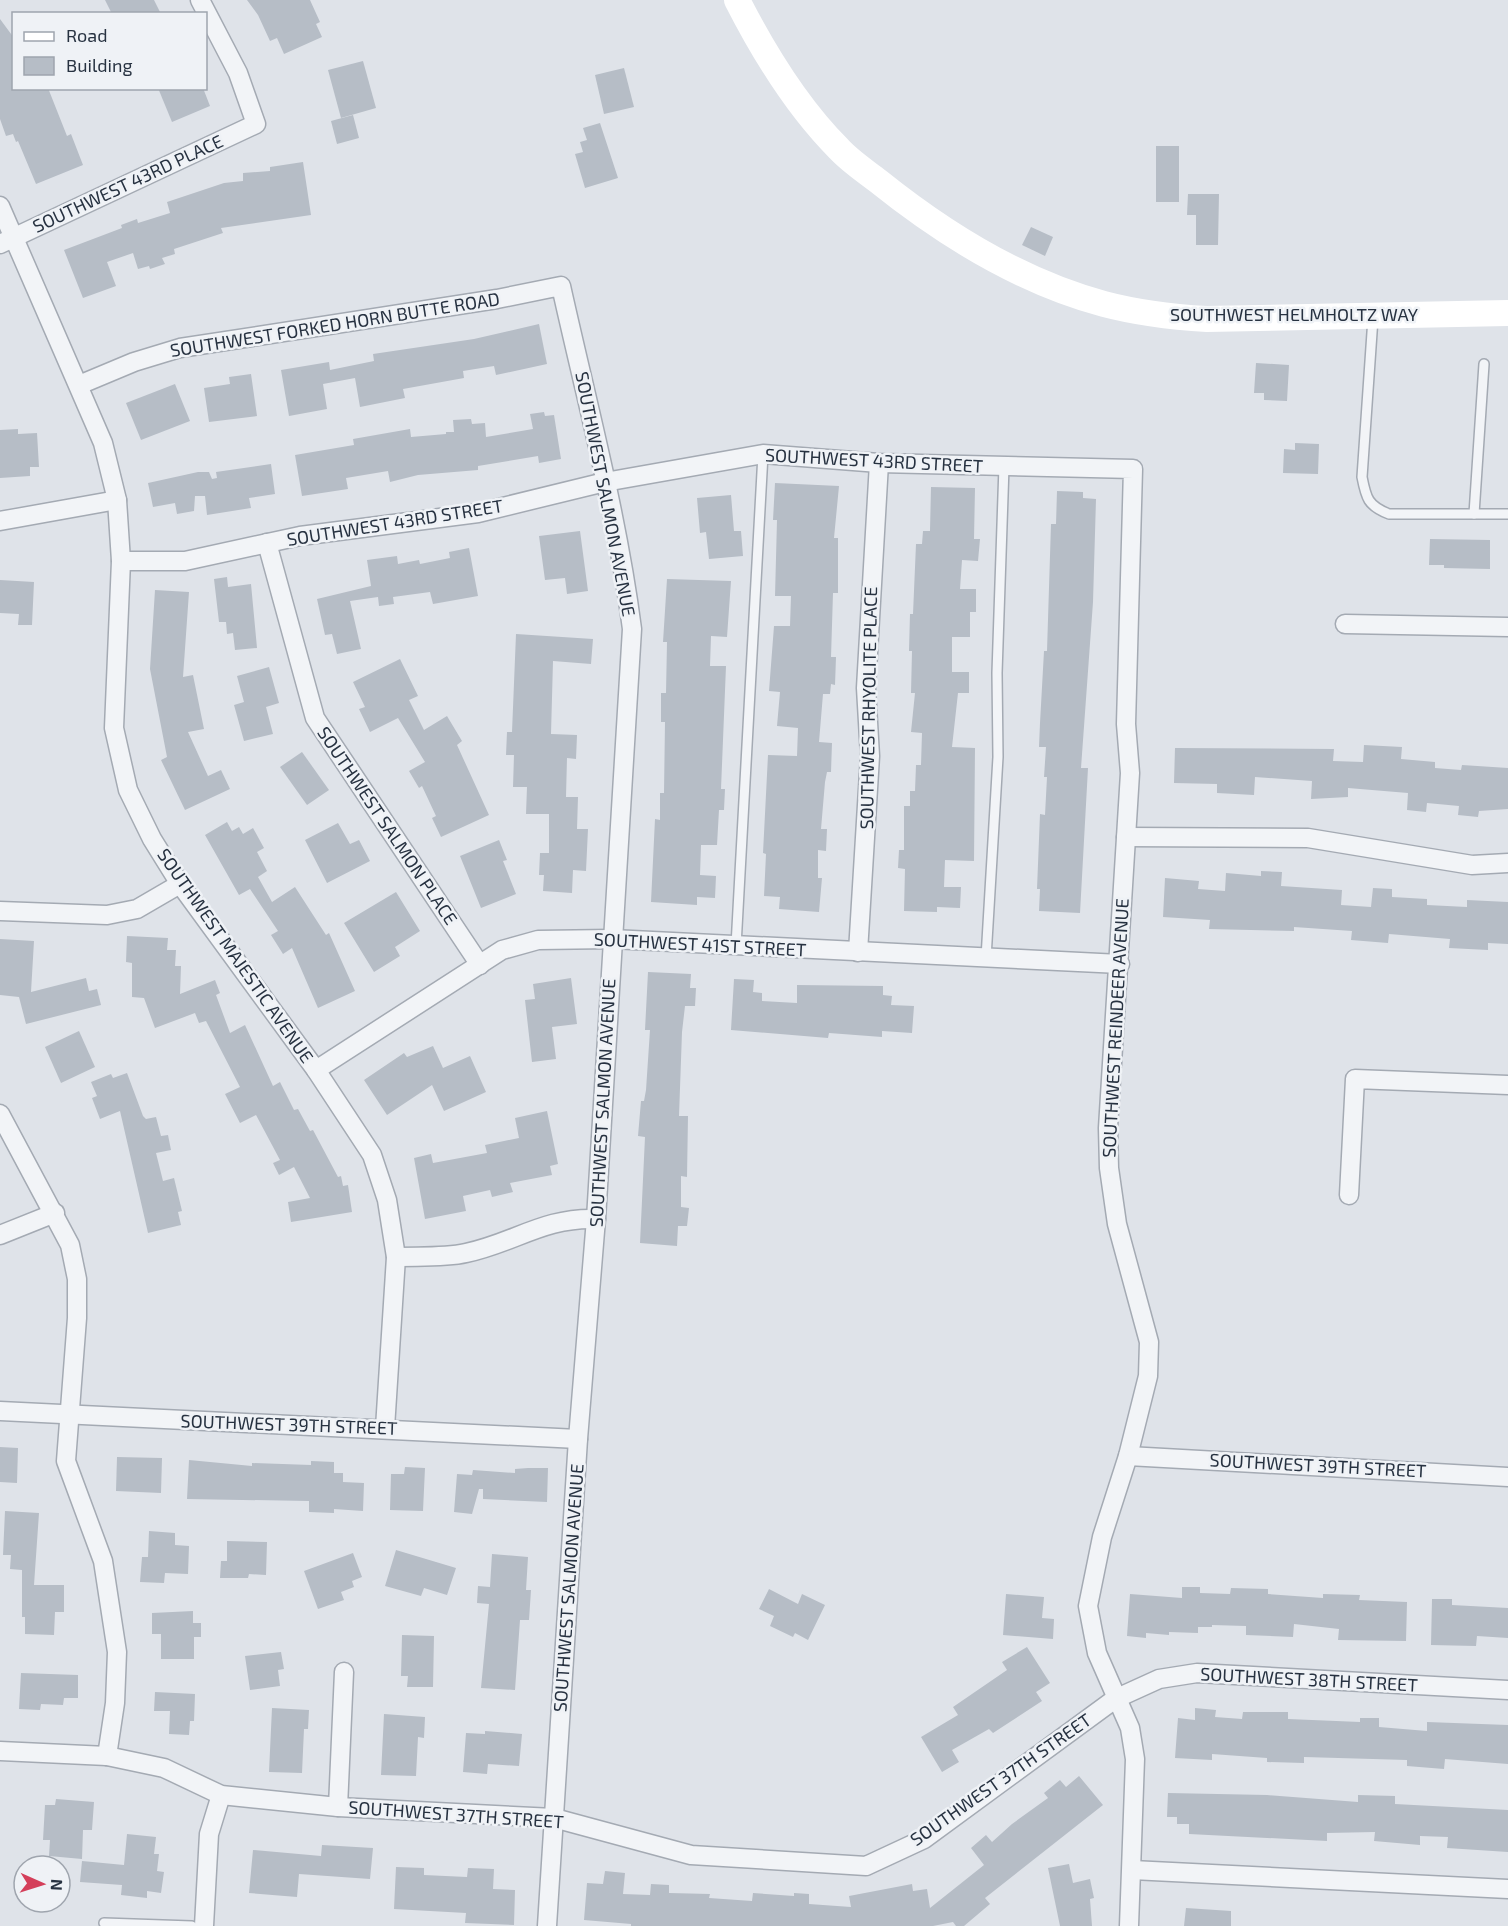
<svg xmlns="http://www.w3.org/2000/svg" width="1508" height="1926" font-family="'Exo 2',sans-serif">
<rect width="100%" height="100%" fill="#dfe3e9"/>
<g fill="#b6bdc6">
<path d="M105 0H154L161 14H112Z"/>
<path d="M247 0H310L320 22 316 24 322 37 284 54 277 38 270 41 258 15Z"/>
<path d="M0 19 14 38V88H48L67 136 71 134 83 165 36 184 18 141 16 142 13 134 6 136 0 119Z"/>
<path d="M363 61 376 108 341 118 328 70Z"/>
<path d="M624 68 634 107 604 114 595 75Z"/>
<path d="M158 88H203L210 106 172 122Z"/>
<path d="M353 115 359 138 337 144 331 121Z"/>
<path d="M600 123 618 178 585 188 575 154 583 152 580 142 587 140 583 128Z"/>
<rect x="1156" y="146" width="23" height="56"/>
<path d="M303 162 311 215 221 228 223 233 174 249 175 254 162 258 165 264 150 269 149 266 138 269 133 253 107 262 116 286 83 298 64 250 122 228 121 225 137 219 138 223 170 213 167 202 224 183 243 181V173L270 171V167Z"/>
<path d="M1188 194H1219L1218 245H1196V215H1187Z"/>
<path d="M1031 227 1053 237 1045 256 1022 245Z"/>
<path d="M539 324 547 364 496 375 494 366 463 371 464 378 403 389 405 398 360 407 355 378 323 384 327 409 289 416 281 370 329 362 330 370 374 361 373 354 474 339Z"/>
<path d="M1256 363 1289 365 1287 401 1264 400V393H1254Z"/>
<path d="M251 374 257 416 209 422 204 388 230 384 229 377Z"/>
<path d="M175 384 190 421 141 440 126 403Z"/>
<path d="M544 412 545 416 554 415 561 459 539 463 538 456 478 466V470L418 475 390 482 388 471 346 478 348 489 302 496 295 455 354 445 353 439 410 429 411 437 446 434V432H454L453 420 471 419 472 424 485 423 486 437 533 429 530 414Z"/>
<path d="M18 429V434L37 433 39 467H30V476L0 478V430Z"/>
<path d="M1295 443 1319 444 1318 474 1283 473 1284 449 1295 450Z"/>
<path d="M271 464 275 494 249 498 251 508 207 515 205 496H195L194 511 177 514 175 503 153 507 148 483 198 472H209L212 479 217 478 216 472Z"/>
<path d="M775 483 839 486 834 538H838V593H833L831 657H836L835 685 831 684 830 694H823L819 742 832 743 831 772H827L825 782 821 829H827L826 851 818 850V878H822L819 912 779 909 780 897 764 896 766 854 763 853 768 755 797 756 798 728 777 726 780 692 769 691 774 626H790L791 596H775L777 520H773Z"/>
<path d="M931 487 975 488 974 539H980L978 561 962 560 960 589H976V612H970V637H952V672H969V693H958L952 747 975 748 974 861 945 860 944 887H961L960 908 937 907V912L904 911 905 869 898 868 899 850H904V806H910V791H915L916 765H921L922 733 911 732 915 693H911L912 651H909L910 614H913L916 544H922L923 531H930Z"/>
<path d="M1057 491 1083 492V498L1096 499 1093 602 1081 768H1088L1080 913 1039 911 1040 889H1037L1040 814 1045 815 1047 777H1044L1046 747H1039L1040 723 1044 651H1047L1051 524H1056Z"/>
<path d="M731 495 734 531H741L743 556 709 559 706 532 700 533 697 498Z"/>
<path d="M580 531 588 591 567 594 565 578 545 580 539 536Z"/>
<path d="M1430 539 1490 540V569L1444 568V565H1429Z"/>
<path d="M469 548 478 596 433 604 430 592 393 597 394 604 379 606 378 597 350 601 361 649 337 654 332 634 325 635 317 599 371 586 367 560 397 556 398 564 419 560 420 564 450 558 449 552Z"/>
<path d="M227 577 228 587 251 584 257 648 235 650 233 633 227 634 226 622H219L214 579Z"/>
<path d="M667 579 731 581 727 637 711 636 710 666H726L721 789H725L724 810H719L717 845H701L700 875 716 876 715 898 697 897V905L651 902 655 819 660 820V793H664L665 722H661V693H666L667 642H663Z"/>
<path d="M0 580 34 582 32 625H18L19 614 0 613Z"/>
<path d="M155 590 189 592 183 677 193 675 204 729 188 732 208 776 221 770 230 789 185 810 161 760 167 757 150 669Z"/>
<path d="M516 634 593 639 591 664 553 661 551 734 577 735 576 759 567 758 566 797H578L577 829H588L586 871 573 870 572 893 543 891 544 875H539L540 853H549V814H526L527 787H513L514 755H506L507 732H512Z"/>
<path d="M400 659 418 696 409 700 424 730 447 716 462 741 457 745 489 815 441 837 432 818 436 816 422 786 419 788 409 771 425 762 398 718 370 732 359 709 365 707 353 682Z"/>
<path d="M269 667 279 703 266 707 273 734 244 741 234 705 244 702 237 676Z"/>
<path d="M1364 745 1402 747 1401 759 1435 762V768L1461 770 1462 765 1508 768V809L1479 811 1478 817 1458 815 1459 806 1427 803 1426 812 1407 810 1408 793 1348 788V797L1311 799 1312 781 1255 777 1254 795 1217 793V784L1174 783 1175 748 1334 749 1333 761 1363 762Z"/>
<path d="M302 752 329 790 307 805 280 767Z"/>
<path d="M227 822 232 831 239 827 243 834 253 828 264 848 257 852 267 871 258 877 272 902 295 887 326 935 329 933 355 991 318 1008 292 948 283 954 271 935 278 931 250 889 239 895 205 835Z"/>
<path d="M338 823 350 844 359 840 370 861 327 883 305 840Z"/>
<path d="M499 840 507 860 503 861 516 894 481 908 460 856Z"/>
<path d="M1261 871 1282 872 1281 886 1342 890 1341 905 1371 907 1373 888 1392 889V897L1427 899V905L1467 907V900L1508 902V944L1488 943V950L1449 948 1450 939 1389 934 1388 943 1351 940 1352 931 1294 927V931L1209 929 1210 920 1163 917 1165 878 1199 881 1198 889 1225 891 1226 873 1261 876Z"/>
<path d="M396 892 420 931 395 947 400 956 374 972 344 923Z"/>
<path d="M127 936 168 938 167 950H176L175 966H181L180 994 215 980 220 993 216 995 230 1033 245 1025 273 1086 280 1082 294 1110 298 1109 310 1131 313 1130 338 1177 341 1176 343 1186 348 1185 352 1212 291 1222 288 1202 310 1198 294 1167 279 1175 273 1163 280 1160 256 1115 240 1123 225 1094 240 1087 206 1021 199 1023 195 1013 155 1028 144 998 132 997V963L126 962Z"/>
<path d="M0 939 34 941 31 992 86 978 89 991 97 989 101 1005 26 1024 19 997 0 995Z"/>
<path d="M648 972 691 974 690 988H696L695 1006H685L682 1032 679 1116H688L687 1177 681 1176V1207L689 1208 687 1226H678L677 1246 640 1243 645 1137 638 1136 641 1101H644L646 1090 650 1030H645Z"/>
<path d="M571 978 577 1024 552 1027 556 1059 532 1062 525 1000 535 999 533 984Z"/>
<path d="M734 979 754 980 753 992 762 993V1001L797 1003V985L883 986V995L892 996 891 1005 914 1006 912 1033 882 1031V1037L829 1033 828 1038 731 1030Z"/>
<path d="M79 1031 95 1067 61 1083 45 1047Z"/>
<path d="M433 1046 443 1068 470 1056 486 1092 444 1111 432 1085 387 1115 364 1080 404 1053 407 1057Z"/>
<path d="M127 1073 143 1116 146 1119 156 1117 161 1136 168 1135 171 1150 156 1153 163 1181 174 1178 182 1211 178 1212 181 1225 148 1233 120 1111 100 1119 92 1098 97 1096 91 1082 111 1074 113 1078Z"/>
<path d="M547 1111 558 1164 550 1166 552 1175 510 1183 513 1192 492 1197 490 1190 463 1196 466 1211 425 1219 414 1158 431 1154 433 1163 487 1153 485 1145 519 1138 515 1118Z"/>
<path d="M0 1447 18 1448 17 1483 0 1482Z"/>
<path d="M117 1457 162 1458 161 1493 116 1491Z"/>
<path d="M189 1460 252 1466V1463L311 1465V1461L334 1462V1473H343V1482L364 1483 363 1511 334 1509V1513L309 1512V1501L187 1499Z"/>
<path d="M405 1467 425 1468 423 1511 390 1510 391 1474H404Z"/>
<path d="M528 1468H548L547 1502 483 1499V1489H479L472 1514 454 1512 457 1474 472 1475 473 1470 515 1473V1469Z"/>
<path d="M5 1511 39 1513 34 1585H64V1612H55L54 1635 25 1634V1617H22V1570L10 1569 11 1555H3Z"/>
<path d="M149 1531 175 1533V1545L189 1546 188 1574 165 1573 164 1583 140 1582 142 1557H148Z"/>
<path d="M227 1541 267 1542 266 1575 249 1574 248 1578H220L221 1561H227Z"/>
<path d="M396 1550 456 1568 447 1595 424 1588 421 1596 385 1586Z"/>
<path d="M353 1553 362 1577 352 1581 354 1587 341 1592 344 1600 318 1609 304 1571Z"/>
<path d="M492 1554 528 1557 526 1590H531L529 1620H520L515 1690 481 1688 489 1604 477 1603 478 1586 490 1587Z"/>
<path d="M1182 1587H1200V1593L1230 1594 1231 1588 1268 1589V1594L1323 1598V1594L1360 1595 1359 1600 1407 1602 1406 1641 1338 1640 1339 1629 1294 1624 1293 1637 1246 1635V1626L1212 1625V1627H1198V1633L1169 1632V1635L1146 1633V1638L1127 1636 1130 1594 1182 1598Z"/>
<path d="M769 1589 798 1604 802 1594 825 1605 808 1640 795 1633 793 1637 770 1626 774 1616 759 1609Z"/>
<path d="M1006 1594 1044 1597 1042 1618 1054 1619 1053 1639 1003 1635Z"/>
<path d="M1432 1599H1452V1605L1508 1608V1638L1477 1636 1476 1646 1431 1645Z"/>
<path d="M193 1611V1623H201V1637H194V1659H161V1634H152V1613Z"/>
<path d="M402 1635 434 1636 433 1687H407L408 1676H401Z"/>
<path d="M1027 1647 1050 1683 1036 1692 1042 1701 993 1733 989 1729 952 1750 959 1762 942 1772 921 1737 958 1715 953 1707 1007 1670 1002 1662Z"/>
<path d="M281 1652 284 1669 278 1670 280 1686 250 1690 245 1656Z"/>
<path d="M21 1673 78 1675V1698H64L63 1705 41 1704 40 1710 19 1709Z"/>
<path d="M155 1692 195 1694 194 1721H190L189 1735 169 1734 170 1711H154Z"/>
<path d="M272 1708 309 1710 308 1729H304L302 1773 269 1772Z"/>
<path d="M1195 1708 1216 1710 1215 1717 1242 1719 1243 1712H1288V1719L1360 1722V1718H1379V1727L1427 1731V1722L1508 1725V1764L1445 1759 1444 1769 1407 1766V1760L1304 1757V1763L1267 1762V1758L1212 1754V1760L1175 1758 1178 1718 1195 1720Z"/>
<path d="M384 1714 425 1717 424 1738 418 1737 416 1776 381 1775Z"/>
<path d="M485 1731 522 1734 519 1766 488 1764 487 1774 463 1772 466 1733 485 1734Z"/>
<path d="M1079 1776 1103 1805 985 1898 990 1904 964 1926H956L953 1922 933 1926H631V1924L584 1920 587 1883 603 1884 605 1871 625 1873 623 1894 650 1895 651 1884 669 1885V1893L710 1894 709 1898 752 1901 753 1893 794 1896V1893L809 1894V1904L851 1907 849 1896 912 1884 913 1891 927 1889 930 1908 984 1865 971 1848 986 1835 992 1842 1012 1824 1048 1798 1044 1793 1060 1780 1066 1787Z"/>
<path d="M1168 1793 1267 1795 1358 1802V1795L1395 1796V1804L1508 1810V1852L1447 1848 1448 1837 1420 1836V1845L1374 1841 1375 1832 1327 1833V1841L1189 1834V1824H1177V1817H1167Z"/>
<path d="M56 1799 94 1802 92 1830H83L82 1859 49 1856 50 1840H43L45 1805H55Z"/>
<path d="M127 1834 156 1837 154 1854H159L157 1871 164 1872 161 1893 147 1891V1898L121 1895 122 1885 80 1882 82 1861 124 1865Z"/>
<path d="M322 1845 373 1848 370 1879 299 1874 297 1897 249 1893 253 1850 321 1856Z"/>
<path d="M1069 1864 1073 1883 1090 1879 1094 1898 1090 1899 1092 1926H1060L1048 1868Z"/>
<path d="M396 1867 424 1868V1875L467 1877 468 1868 494 1869 493 1889 515 1890 514 1925 465 1923 466 1913 394 1909Z"/>
<path d="M1186 1908 1231 1911V1926H1184Z"/>
</g>
<g fill="none" stroke-linecap="round" stroke-linejoin="round">
<g stroke="#a4aab3" stroke-width="12">
<g id="service">
<path d="M1373 318 1362 477C1366 498 1368 506 1389 514H1508"/>
<path d="M1474 514 1484 364"/>
<path d="M736 946 763 454"/>
<path d="M986 958 998 757 997 673 1004 466"/>
<path d="M104 1923 192 1926"/>
</g>
</g>
<g stroke="#a4aab3" stroke-width="21">
<g id="minor">
<path d="M0 206 103 443 117 500 121 561 114 728 128 790 152 839 180 884 316 1070 372 1155 387 1200 396 1257 385 1428"/>
<path d="M0 244 256 124 238 73 200 0"/>
<path d="M79 385 134 362 180 348 497 299 561 286C586 399 617 513 632 629L596 1219 578 1439 547 1926"/>
<path d="M0 521 117 500"/>
<path d="M267 543 315 718 480 965"/>
<path d="M121 561H185L300 536 478 513 605 482 763 454 879 463 1133 469 1126 724 1130 773 1108 1128 1109 1168 1117 1224 1149 1342 1148 1376 1128 1456 1102 1537 1088 1606 1097 1653 1130 1728 1135 1759 1129 1926"/>
<path d="M1345 624 1508 627"/>
<path d="M1126 837 1308 838 1472 865 1508 863"/>
<path d="M0 911 107 915 137 909 180 884"/>
<path d="M858 952 870 756 866 688 879 463"/>
<path d="M316 1070 502 950 538 940 612 939 1120 964"/>
<path d="M0 1114 70 1245 77 1279V1318L66 1461 103 1561 117 1652 115 1703 107 1756"/>
<path d="M1349 1195 1355 1079 1508 1085"/>
<path d="M0 1235 55 1213"/>
<path d="M396 1257C418 1256 444 1258 466 1253 514 1243 544 1217 596 1219"/>
<path d="M0 1411 578 1439"/>
<path d="M1128 1456 1508 1477"/>
<path d="M0 1751 107 1756 164 1768 221 1795 338 1807 554 1818 691 1855 866 1866 924 1839 1115 1699 1159 1679 1197 1673 1508 1690"/>
<path d="M338 1807 344 1672"/>
<path d="M1132 1870 1508 1889"/>
<path d="M204 1926 209 1834 221 1795"/>
</g>
</g>
<use href="#service" stroke="#f2f4f7" stroke-width="9"/>
<use href="#minor" stroke="#f2f4f7" stroke-width="18"/>
<path stroke="#fff" stroke-width="26" d="M737 0C764 53 797 107 839 149 850 161 865 171 878 181 944 234 1022 282 1104 304 1138 313 1172 317 1207 319L1508 313"/>
</g>
<g text-anchor="middle" stroke-width="5" stroke-linejoin="round" paint-order="stroke">
<g font-size="18" fill="#273241" stroke="#eff2f6">
<text transform="translate(128 184) rotate(-25)" y="6">SOUTHWEST 43RD PLACE</text>
<text x="1294" y="321">SOUTHWEST HELMHOLTZ WAY</text>
<text transform="translate(335 325) rotate(-9)" y="6">SOUTHWEST FORKED HORN BUTTE ROAD</text>
<text transform="translate(874 461) rotate(3)" y="6">SOUTHWEST 43RD STREET</text>
<text transform="translate(605 494) rotate(79)" y="6">SOUTHWEST SALMON AVENUE</text>
<text transform="translate(395 523) rotate(-9)" y="6">SOUTHWEST 43RD STREET</text>
<text transform="translate(869 708) rotate(-89)" y="6">SOUTHWEST RHYOLITE PLACE</text>
<text transform="translate(387 826) rotate(56)" y="6">SOUTHWEST SALMON PLACE</text>
<text transform="translate(700 945) rotate(3)" y="6">SOUTHWEST 41ST STREET</text>
<text transform="translate(235 956) rotate(55)" y="6">SOUTHWEST MAJESTIC AVENUE</text>
<text transform="translate(1116 1028) rotate(-87)" y="6">SOUTHWEST REINDEER AVENUE</text>
<text transform="translate(603 1103) rotate(-87)" y="6">SOUTHWEST SALMON AVENUE</text>
<text transform="translate(289 1425) rotate(2)" y="6">SOUTHWEST 39TH STREET</text>
<text transform="translate(1318 1466) rotate(3)" y="6">SOUTHWEST 39TH STREET</text>
<text transform="translate(569 1588) rotate(-86)" y="6">SOUTHWEST SALMON AVENUE</text>
<text transform="translate(1309 1680) rotate(3)" y="6">SOUTHWEST 38TH STREET</text>
<text transform="translate(1001 1780) rotate(-35)" y="6">SOUTHWEST 37TH STREET</text>
<text transform="translate(456 1815) rotate(4)" y="6">SOUTHWEST 37TH STREET</text>
</g>
</g>
<rect x="12" y="12" width="195" height="78" fill="#eff2f6" stroke="#9fa5ae" stroke-width="1.5"/>
<rect x="24" y="32" width="30" height="9" fill="#ffffff" stroke="#9fa5ae" stroke-width="1.5"/>
<text x="66" y="42" font-size="18" fill="#273241">Road</text>
<rect x="24" y="57" width="30" height="18" fill="#b6bdc6" stroke="#9fa5ae" stroke-width="1.5"/>
<text x="66" y="72" font-size="18" fill="#273241">Building</text>
<g transform="translate(42 1884) rotate(93)"><circle r="28" fill="#eff2f6" stroke="#9fa5ae" stroke-width="1.5"/>
<path d="M0-4.5L10 22L0 15L-10 22Z" fill="#d43f5a"/>
<text y="-9" font-size="16" font-weight="bold" text-anchor="middle" fill="#273241">N</text>
</g>
</svg>
